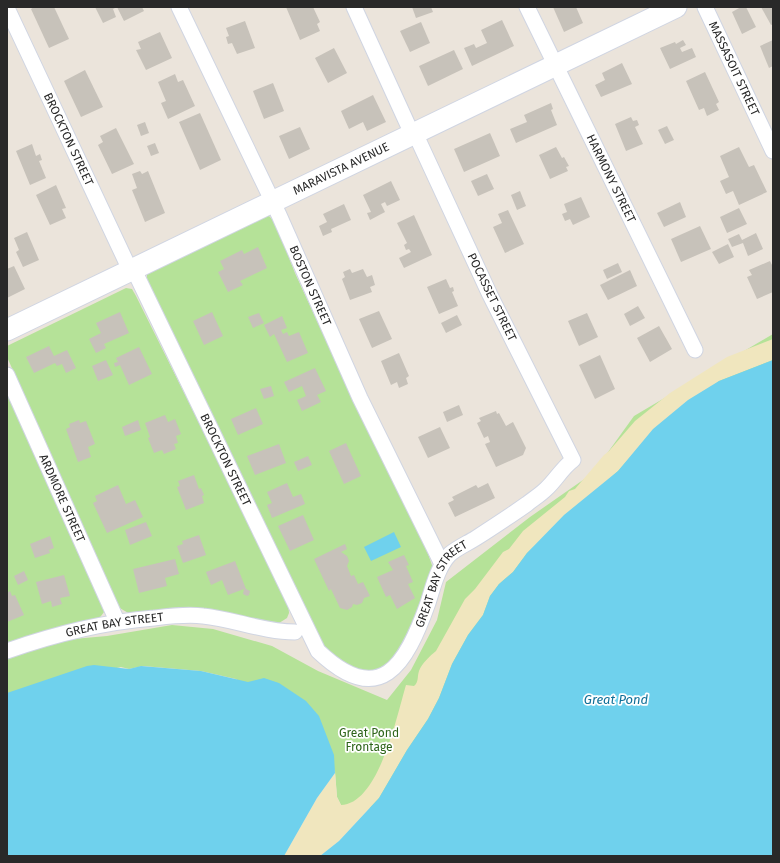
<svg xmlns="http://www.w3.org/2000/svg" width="780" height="863" font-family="'Fira Sans',sans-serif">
<rect width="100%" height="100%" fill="#ebe4db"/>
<g fill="#b5e298">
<path d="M268 215 275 222 295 273 363 421 425 545 433 568 424 604 393 662 377 671H362L327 654 147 281V273Z"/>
<path d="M126 288 132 289 136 296 288 602 289 613 287 618 276 625 130 614 118 607 7 357V346Z"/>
<path d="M773 334V368L389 810 341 805 337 797 335 771 236 679 201 671 143 666 129 669 121 667 7 695V658L62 640 107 636 172 625 213 629 272 646 318 671 387 700 411 670 437 620 446 582 530 517 593 473 634 416Z"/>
<path d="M7 390 104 605V612L98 620 7 643Z"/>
</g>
<path fill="#f0e6be" d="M773 339V360L719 381 634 453 618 471 527 553 513 572 499 584 490 596 483 615 468 635 452 664 439 698 428 719 407 750 379 798 339 841 320 856H284L317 798 335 773 337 797 341 805C379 804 397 715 406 685L414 686C419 682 417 677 419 671 422 663 430 656 436 651L465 599 475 589 503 552 509 549 523 531 565 497 569 491 575 489 604 455 609 451 635 421 670 393 727 357Z"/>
<g fill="#6fd1ed">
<path d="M773 360V856H320L339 841 379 798 407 750 428 719 439 698 452 664 468 635 483 615 490 596 499 584 513 572 527 553 564 515 618 471 653 429 688 400 719 381Z"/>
<path d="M394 532 401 547 371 561 364 547Z"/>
<path d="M94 665 129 669 141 666 201 671 248 682 264 678 279 683 306 701 319 716 334 755 335 773 317 798 284 856H7V693L87 666Z"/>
</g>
<g fill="#c7c2ba">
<path d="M34 7H54L69 39 49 48 31 9Z"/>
<path d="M95 7H142L144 11 124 21 117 7 113 9 116 17 103 23Z"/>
<path d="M286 7H313L320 22 317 24 320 31 300 40Z"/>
<path d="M412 7H431L433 12 416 18Z"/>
<path d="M553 7H576L583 23 564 32Z"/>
<path d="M741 7H746L756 27 742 34 732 12Z"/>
<path d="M761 7H773V24L771 25Z"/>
<path d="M502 20 514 46 472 66 464 48 474 44 476 48 487 43 481 30Z"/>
<path d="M245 21 255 48 237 54 232 43 228 44 226 37 229 36 226 28Z"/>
<path d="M421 22 430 43 410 52 400 31Z"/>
<path d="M160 32 172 58 146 70 136 50 141 49 138 42Z"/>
<path d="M683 40 686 45 680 48 682 52 692 48 696 57 670 69 660 48 675 42 676 44Z"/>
<path d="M773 40V66L769 68 760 46Z"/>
<path d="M334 48 347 73 328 83 315 58Z"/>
<path d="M454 50 463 69 428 86 419 66Z"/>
<path d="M622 63 632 84 601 97 595 85 605 80 602 73Z"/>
<path d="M85 70 103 107 81 117 64 81Z"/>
<path d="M705 72 719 102 716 104 719 110 707 116 704 108 699 110 686 81Z"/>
<path d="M175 74 178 82 183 80 195 106 168 119 161 103 166 101 158 82Z"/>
<path d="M273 83 284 111 264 119 253 91Z"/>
<path d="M373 95 386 122 367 131 363 122 349 129 341 111Z"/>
<path d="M551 103 553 109 551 110 557 125 516 143 510 129 527 122 524 115Z"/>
<path d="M200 113 221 160 200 170 179 122Z"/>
<path d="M631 117 633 121 637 120 639 125 635 127 643 144 626 151 615 124Z"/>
<path d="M145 122 149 133 141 136 137 125Z"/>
<path d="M667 126 674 140 665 144 658 130Z"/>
<path d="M300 127 310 149 289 159 279 136Z"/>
<path d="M116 128 134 164 112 174 98 145 103 142 100 136Z"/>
<path d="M490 133 500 156 464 172 454 149Z"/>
<path d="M155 143 159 153 151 156 147 146Z"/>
<path d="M32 144 36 156 40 154 42 160 39 161 46 178 30 185 16 151Z"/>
<path d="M556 147 562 158 564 157 569 166 566 167 568 171 550 179 539 155Z"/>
<path d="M739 147 749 167 754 165 767 192 739 205 733 191 726 194 720 181 729 177 720 156Z"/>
<path d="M140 171 142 174 148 171 165 213 145 222 132 190 137 188 132 174Z"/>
<path d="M487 174 494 189 478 196 471 181Z"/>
<path d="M391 181 400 200 387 206 385 202 381 204 385 212 370 220 367 213 371 212 363 195Z"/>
<path d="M56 185 66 208 62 209 66 218 50 225 36 195Z"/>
<path d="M520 191 526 206 517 210 511 195Z"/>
<path d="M581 197 590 217 573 225 570 219 565 221 562 214 567 212 564 204Z"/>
<path d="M680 202 686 217 664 227 657 213Z"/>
<path d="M344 204 351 220 331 229 332 232 323 236 319 226 327 222 323 214Z"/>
<path d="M739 208 747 224 727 233 720 217Z"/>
<path d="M508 210 524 244 505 253 493 227 502 223 498 214Z"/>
<path d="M414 215 432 255 404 268 399 258 411 252 409 249 406 250 404 245 407 243 397 223Z"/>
<path d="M700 226 711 249 681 262 671 239Z"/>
<path d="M27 232 39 260 23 267 16 252 19 250 14 238Z"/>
<path d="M756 233 763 249 748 256 743 243 732 247 728 239 739 234 742 240Z"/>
<path d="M728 244 734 257 719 264 712 252Z"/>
<path d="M258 247 267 268 240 281 243 285 228 292 218 272 224 269 220 261 242 250 244 254Z"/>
<path d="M770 261 773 267V292L757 299 747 277 752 275 749 270Z"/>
<path d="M618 263 622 272 607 279 603 270Z"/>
<path d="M14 266 25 289 7 298V269Z"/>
<path d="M350 269 352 273 363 269 367 277 372 275 375 285 370 287 372 292 350 300 342 279 345 277 343 272Z"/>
<path d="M630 270 637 286 608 300 600 285Z"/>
<path d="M446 279 450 288 453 287 454 291 452 292 458 306 439 314 427 287Z"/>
<path d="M638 306 645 318 630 326 624 314Z"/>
<path d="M379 311 392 339 372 348 359 319Z"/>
<path d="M120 312 129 333 104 344 106 348 96 353 89 339 101 333 96 323Z"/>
<path d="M212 312 223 336 204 345 193 321Z"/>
<path d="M259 313 264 323 253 328 248 317Z"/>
<path d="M587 313 598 337 579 346 568 321Z"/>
<path d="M457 315 462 325 446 333 441 323Z"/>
<path d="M282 316 287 328 281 330 283 334 287 332 289 336 299 332 308 353 287 362 274 334 270 337 264 325Z"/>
<path d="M659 326 672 349 650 362 637 338Z"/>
<path d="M49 346 54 356 67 350 76 368 66 373 62 364 57 366 55 363 34 373 26 357Z"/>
<path d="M139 347 152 374 129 385 120 365 115 367 114 363 118 362 116 358Z"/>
<path d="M399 353 409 376 406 378 408 384 399 388 397 382 391 385 381 361Z"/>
<path d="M600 355 615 389 595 399 579 365Z"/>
<path d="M106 360 113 375 98 381 92 366Z"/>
<path d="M315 368 326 391 317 395 321 402 302 411 297 400 306 396 302 386 289 392 284 382Z"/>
<path d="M271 386 274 396 264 399 260 389Z"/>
<path d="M459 405 463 415 447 422 443 412Z"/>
<path d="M256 408 263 424 238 435 231 419Z"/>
<path d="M496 411 497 414 499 413 506 426 513 422 526 448 523 455 496 467 485 444 490 442 488 436 484 438 477 423 481 421 479 418Z"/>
<path d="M165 415 168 422 175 419 181 434 176 436 178 443 174 444 176 449 164 454 162 450 154 453 148 438 150 437 145 423Z"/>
<path d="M79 420 80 423 86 421 95 444 88 447 91 457 78 462 66 429 70 427 69 424Z"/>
<path d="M138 420 141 430 125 436 122 427Z"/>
<path d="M440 427 450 448 428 458 418 437Z"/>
<path d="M346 443 361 476 344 484 329 451Z"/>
<path d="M279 444 286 463 255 475 247 456Z"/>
<path d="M308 456 312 465 298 471 294 462Z"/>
<path d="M194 475 199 489 201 488 204 495 202 496 204 503 186 510 177 487 180 486 178 481Z"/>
<path d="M287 483 293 497 301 494 305 504 272 518 267 505 272 503 267 492Z"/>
<path d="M488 483 495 498 455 517 448 503 454 500 452 497 476 485 478 488Z"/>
<path d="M118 485 126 504 135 500 143 517 107 533 93 503 97 501 95 496Z"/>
<path d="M303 515 314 540 290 551 278 526Z"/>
<path d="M146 522 152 536 130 545 125 530Z"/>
<path d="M199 535 206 555 183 563 177 546 183 544 182 541Z"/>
<path d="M50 536 54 548 49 550 50 553 35 558 30 544Z"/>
<path d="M345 544 347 549 341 552 347 556 349 561 347 566 351 576 354 575 358 584 363 582 370 596 364 598 362 603 357 605 353 604 352 607 347 610 340 608 331 589 329 591 314 559Z"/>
<path d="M404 555 409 565 406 566 413 582 408 584 415 598 397 609 390 595 386 597 377 577 393 570 388 562Z"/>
<path d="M175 559 179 574 165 578 167 586 139 593 133 569Z"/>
<path d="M235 561 246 589 250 591 249 595 247 596 243 594 244 589 228 595 222 580 211 585 206 572Z"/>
<path d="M24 571 28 580 18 585 14 576Z"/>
<path d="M64 575 70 596 60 598 62 604 52 607 51 601 42 604 36 582Z"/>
<path d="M10 591 12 596 15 595 24 615 7 622V593Z"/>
</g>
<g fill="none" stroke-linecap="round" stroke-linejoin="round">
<g stroke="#d0d5e2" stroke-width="17">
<g id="street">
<path id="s1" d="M179 7 279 215 360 398 442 564"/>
<path d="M354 7 412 134"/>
<path id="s2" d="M527 7 695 350"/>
<path id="s3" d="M705 7 773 151"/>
<path id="s4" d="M7 8 130 270"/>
<path id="s5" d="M133 268 318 651C380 710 406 665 428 603 433 587 438 566 450 554 457 548 468 543 476 538 493 527 510 516 527 504 533 499 540 495 546 489 556 480 562 468 573 460L490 295 415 133"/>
<path id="s6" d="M7 375 117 621"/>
<path id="s7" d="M7 651C55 634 104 622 154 618 171 616 187 614 203 616 234 619 263 632 295 632"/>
</g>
</g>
<g stroke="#d0d5e2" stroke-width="23">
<g id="secondary">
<path id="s8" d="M7 330 676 7"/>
</g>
</g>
<use href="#street" stroke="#fff" stroke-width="15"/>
<use href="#secondary" stroke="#fff" stroke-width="21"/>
</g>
<g text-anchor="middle" stroke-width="3.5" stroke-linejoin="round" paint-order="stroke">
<g font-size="12" fill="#292929" stroke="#fff">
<text dy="4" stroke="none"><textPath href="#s3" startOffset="68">MASSASOIT STREET</textPath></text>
<text dy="4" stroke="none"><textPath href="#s4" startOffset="145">BROCKTON STREET</textPath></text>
<text dy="4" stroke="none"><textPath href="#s8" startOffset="371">MARAVISTA AVENUE</textPath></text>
<text dy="4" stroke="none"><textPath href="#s2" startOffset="191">HARMONY STREET</textPath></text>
<text dy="4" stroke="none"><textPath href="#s1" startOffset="308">BOSTON STREET</textPath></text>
<text transform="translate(492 297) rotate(64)" y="4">POCASSET STREET</text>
<text dy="4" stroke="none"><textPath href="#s5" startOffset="213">BROCKTON STREET</textPath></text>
<text dy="4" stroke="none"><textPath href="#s6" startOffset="135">ARDMORE STREET</textPath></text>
<text dy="4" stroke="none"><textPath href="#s5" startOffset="610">GREAT BAY STREET</textPath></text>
<text dy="4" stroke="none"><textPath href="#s7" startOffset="111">GREAT BAY STREET</textPath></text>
</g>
<g font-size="12" fill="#2e651a" stroke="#fff">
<text x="369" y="737">Great Pond<tspan x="369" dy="14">Frontage</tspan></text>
</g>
<g font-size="13" font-style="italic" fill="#0f6f98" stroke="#fff">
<text x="616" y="704">Great Pond</text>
</g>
</g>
<rect width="780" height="863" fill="none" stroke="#292929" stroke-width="16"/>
</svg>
